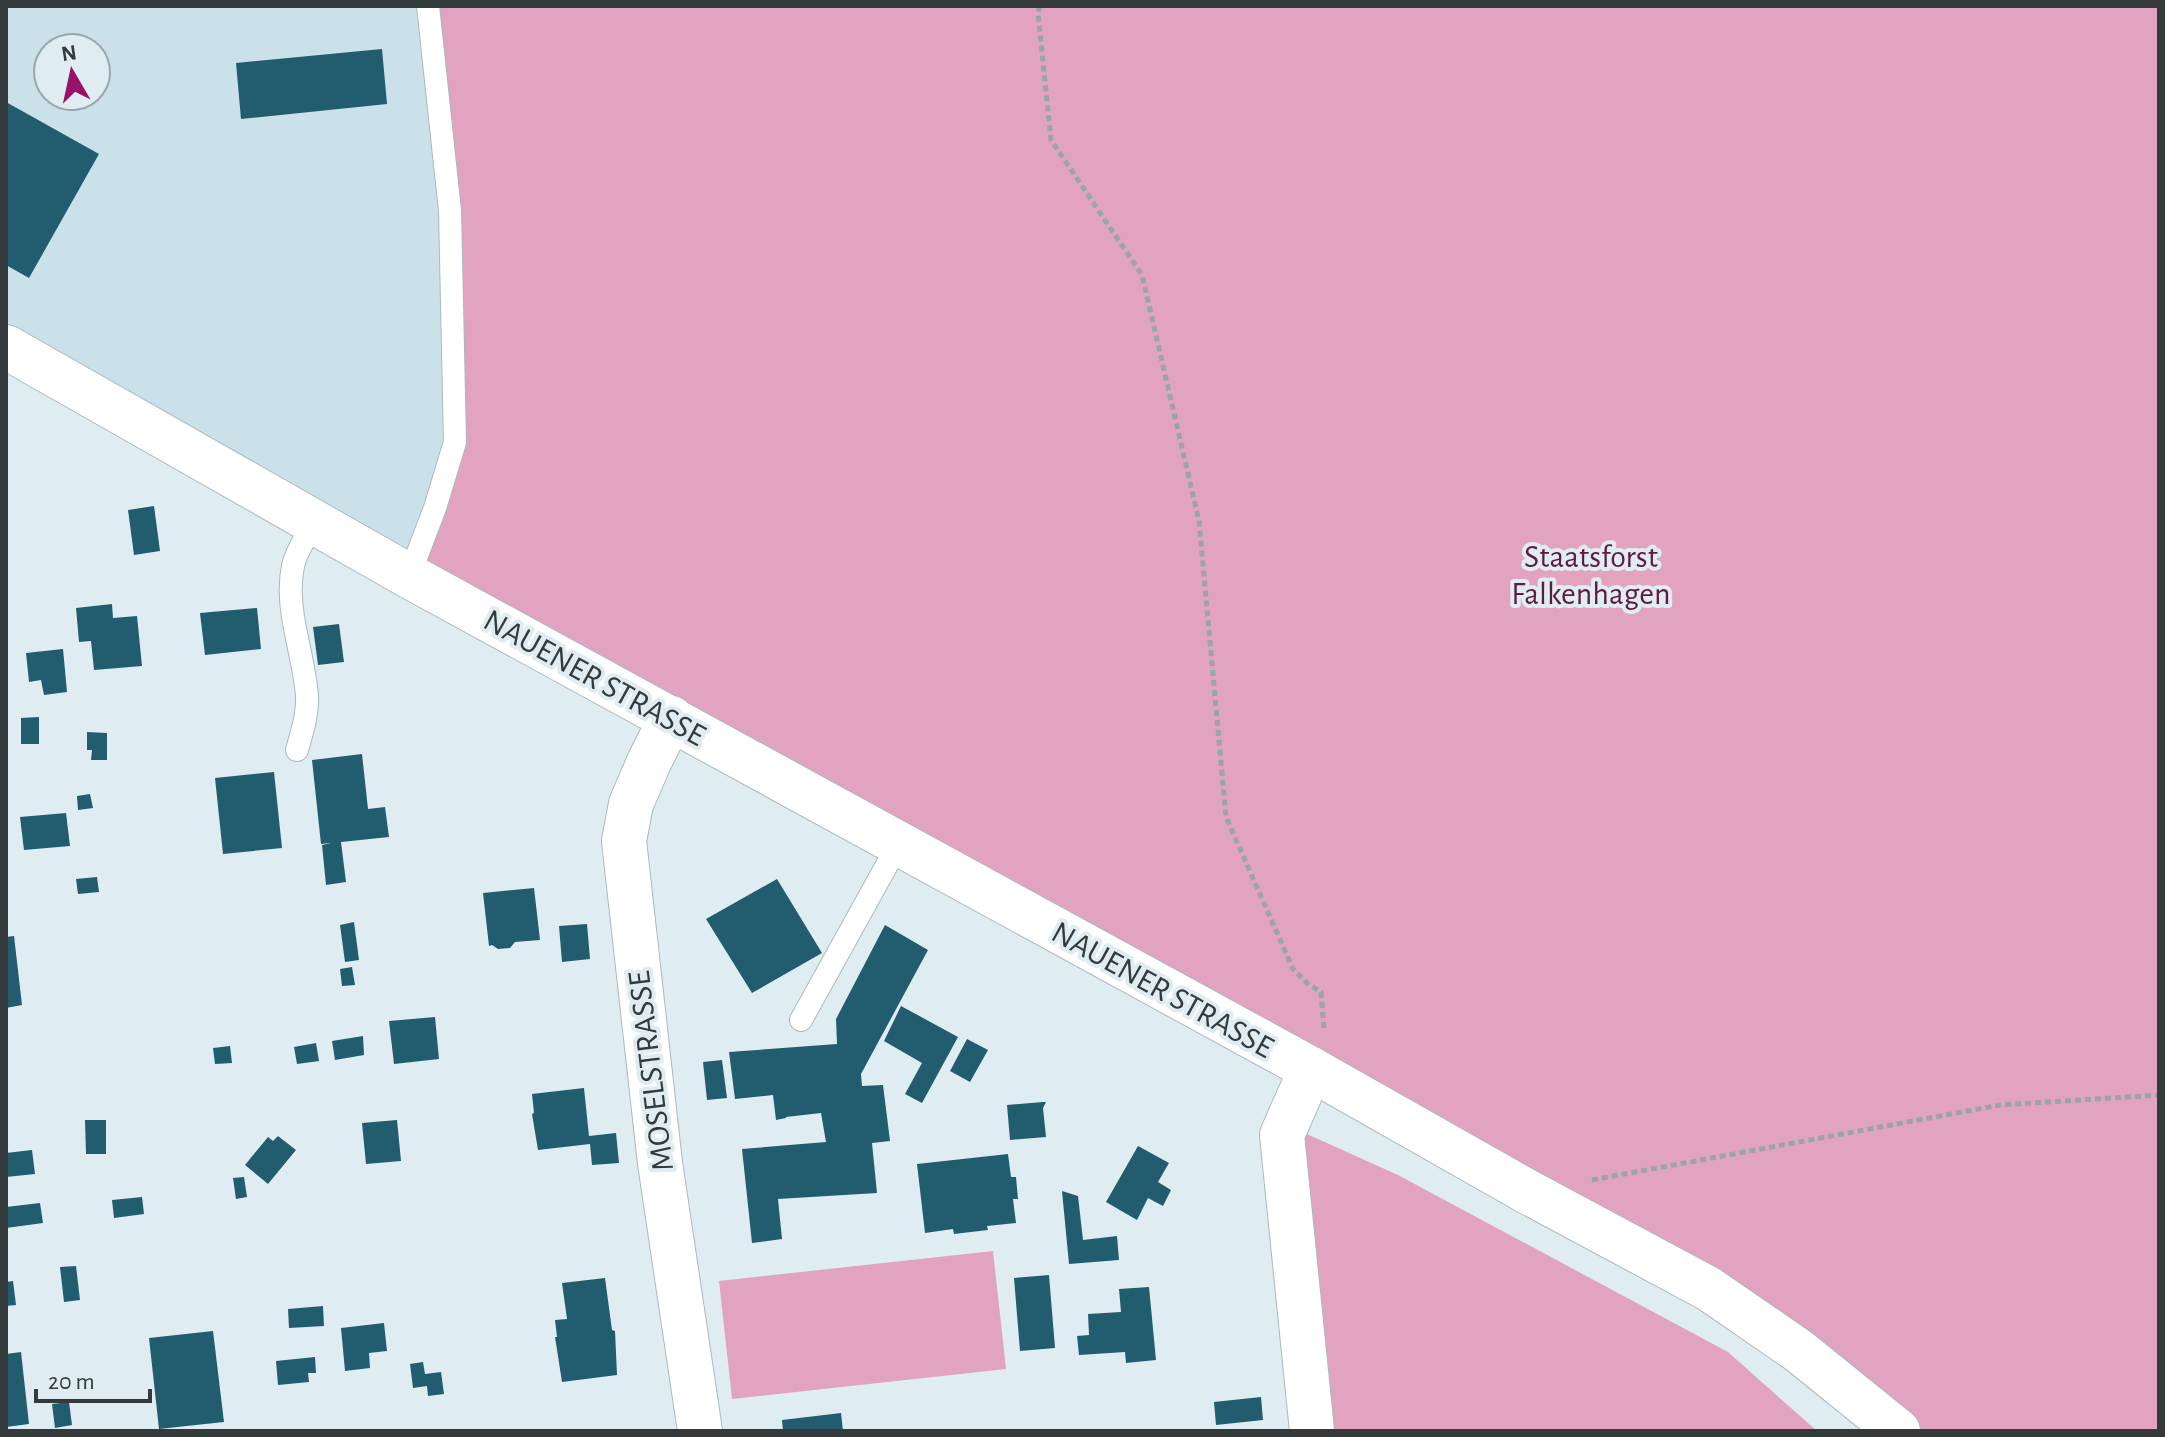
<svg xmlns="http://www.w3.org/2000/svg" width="2165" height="1437" font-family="'Alegreya Sans',sans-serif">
<rect width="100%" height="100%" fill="#dfedf2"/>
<path fill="#cbe1e9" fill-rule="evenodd" d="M6 6H428L455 442 409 576 6 365ZM48 48H96V96H48Z"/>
<g fill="#e2a3c1">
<path d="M428 6H2159V1431H1898L1799 1351 409 576 455 442Z"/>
<path d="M1298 1130 1398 1175 1728 1352 1817 1431H1327Z"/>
<path d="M993 1251 1006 1369 732 1399 719 1281Z"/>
</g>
<g fill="#215d6f">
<path d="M382 49 387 104 241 119 236 63Z"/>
<path d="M6 102 99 154 29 278 6 265Z"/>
<path d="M154 506 160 551 134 555 128 510Z"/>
<path d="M112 604 113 618 137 616 142 666 94 670 91 641 79 642 76 608Z"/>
<path d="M257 608 261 649 205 655 200 613Z"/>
<path d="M339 624 344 662 318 665 313 627Z"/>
<path d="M63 649 67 692 44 695 41 680 29 682 26 653Z"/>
<path d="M39 717V744H21V718Z"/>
<path d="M87 732 107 733V760H91L92 750H87Z"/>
<path d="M362 754 368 809 385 807 389 837 341 842 346 882 326 885 322 845 331 843 321 844 312 760Z"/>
<path d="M274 772 282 848 223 854 215 778Z"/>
<path d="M90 794 93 808 78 810 77 796Z"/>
<path d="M66 813 70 846 24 850 20 817Z"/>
<path d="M97 877 99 892 78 894 76 879Z"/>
<path d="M777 879 822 953 752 993 706 919Z"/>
<path d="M534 888 540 940 515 942 510 948 498 949 492 945 489 946 483 893Z"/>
<path d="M354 922 359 960 345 962 340 925Z"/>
<path d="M587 924 590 959 562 962 559 926Z"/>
<path d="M885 925 928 950 861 1074 862 1086 883 1085 890 1141 872 1143 877 1193 778 1199 782 1239 752 1243 742 1149 826 1142 821 1113 786 1117V1118L776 1120 773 1095 735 1099 729 1052 837 1044 836 1019Z"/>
<path d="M14 936 22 1005 6 1008V937Z"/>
<path d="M352 967 355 985 342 986 340 969Z"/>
<path d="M901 1006 958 1037 922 1103 905 1094 922 1063 884 1041Z"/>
<path d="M435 1017 439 1059 394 1064 389 1021Z"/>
<path d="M363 1036 364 1055 335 1060 332 1041Z"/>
<path d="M967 1039 988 1050 970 1082 950 1071Z"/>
<path d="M316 1043 319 1061 297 1064 294 1047Z"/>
<path d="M230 1046 232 1063 215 1064 213 1048Z"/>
<path d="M722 1060 727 1098 707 1100 703 1062Z"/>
<path d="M584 1088 589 1136 616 1133 619 1163 592 1165 590 1144 538 1150 532 1114 534 1113 532 1094Z"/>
<path d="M1043 1102H1046L1043 1108 1046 1137 1010 1140 1007 1105Z"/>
<path d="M85 1120H106V1154H86Z"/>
<path d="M397 1120 401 1161 366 1164 362 1123Z"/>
<path d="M278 1136 296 1150 268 1184 245 1165 268 1137 273 1141Z"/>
<path d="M1138 1146 1169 1163 1158 1182 1171 1190 1163 1206 1148 1198 1137 1220 1106 1202Z"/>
<path d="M32 1150 35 1174 6 1177V1153Z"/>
<path d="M1008 1154 1011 1177H1016L1018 1199H1013L1016 1223 987 1226 988 1230 954 1234 953 1229 925 1233 917 1164Z"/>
<path d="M244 1177 247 1197 236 1199 233 1178Z"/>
<path d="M1062 1191 1078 1196 1083 1240 1117 1236 1119 1260 1069 1264Z"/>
<path d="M142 1197 144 1214 114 1218 112 1200Z"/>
<path d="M40 1203 43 1223 6 1228V1207Z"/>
<path d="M76 1266 80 1300 64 1302 60 1267Z"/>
<path d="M1049 1275 1055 1348 1020 1351 1014 1278Z"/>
<path d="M605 1278 612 1330 615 1331 617 1375 562 1382 555 1337H557L555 1320 567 1319 562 1283Z"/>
<path d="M13 1281 16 1305 6 1306V1282Z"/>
<path d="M1149 1287 1156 1360 1126 1363 1125 1352 1079 1355 1077 1336 1089 1335 1088 1314 1121 1312 1119 1289Z"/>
<path d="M323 1306 324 1326 289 1328 288 1309Z"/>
<path d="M384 1323 387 1351 369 1353 370 1368 345 1371 341 1328Z"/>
<path d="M213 1331 224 1422 159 1429 149 1338Z"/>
<path d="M21 1352 29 1424 6 1427V1354Z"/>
<path d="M315 1357 316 1373H308L309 1382 278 1385 276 1361Z"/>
<path d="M423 1362 425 1374 441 1372 444 1394 428 1396 427 1386 413 1388 410 1364Z"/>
<path d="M1261 1397 1263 1420 1216 1425 1214 1402Z"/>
<path d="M69 1402 72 1425 55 1428 52 1404Z"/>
<path d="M841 1413 843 1431H783L782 1420Z"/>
</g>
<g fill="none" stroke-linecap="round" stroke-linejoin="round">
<g stroke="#acb9be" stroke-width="24">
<g id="service">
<path d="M409 576 435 508 455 442 450 211 428 6"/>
<path d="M297 750C302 732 308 714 307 696 304 653 284 609 293 566 296 551 307 536 314 522"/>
<path d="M801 1020 898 845"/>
</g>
</g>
<g stroke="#acb9be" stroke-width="46">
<g id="minor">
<path d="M671 718 649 762 631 804 624 841 660 1163 700 1431"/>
<path d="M1311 1069 1282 1135 1312 1431"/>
</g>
</g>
<g stroke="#acb9be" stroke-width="46">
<path id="secondary" d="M6 347 409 576 1311 1069 1528 1192 1709 1289 1799 1351 1898 1431"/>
</g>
<g stroke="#9aa5a9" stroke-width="5" stroke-dasharray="6 4" stroke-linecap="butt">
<path d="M1040 6 1038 13 1051 140 1142 275 1199 521 1226 817 1293 969 1307 983 1321 992 1324 1029"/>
<path d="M1592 1180 2000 1105 2159 1095"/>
</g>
<use href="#service" stroke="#fff" stroke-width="22"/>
<use href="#minor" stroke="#fff" stroke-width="44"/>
<use href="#secondary" stroke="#fff" stroke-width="44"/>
</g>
<g text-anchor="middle" stroke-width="8" stroke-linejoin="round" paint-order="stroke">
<g font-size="32" fill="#611843" stroke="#dfedf2">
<text x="1591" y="567">Staatsforst<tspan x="1591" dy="37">Falkenhagen</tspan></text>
</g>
<g font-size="32" fill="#343a3c" stroke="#dfedf2">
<text transform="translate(595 677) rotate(29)" y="11">NAUENER STRASSE</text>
<text transform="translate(1163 989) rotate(29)" y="11">NAUENER STRASSE</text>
<text transform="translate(650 1071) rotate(-97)" y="11">MOSELSTRASSE</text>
</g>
</g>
<rect width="2165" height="1437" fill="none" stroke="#343a3c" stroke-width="16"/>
<g transform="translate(72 72) rotate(351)"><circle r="38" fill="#dfedf2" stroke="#9ba5a9" stroke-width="2"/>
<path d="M0-6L14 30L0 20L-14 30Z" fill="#981267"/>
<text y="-12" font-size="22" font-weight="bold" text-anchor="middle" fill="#343a3c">N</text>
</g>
<path d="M36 1389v12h114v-12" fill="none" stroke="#343a3c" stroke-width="4"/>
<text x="48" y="1389" font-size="24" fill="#343a3c" stroke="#dfedf2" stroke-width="6" paint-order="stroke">20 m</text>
</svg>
